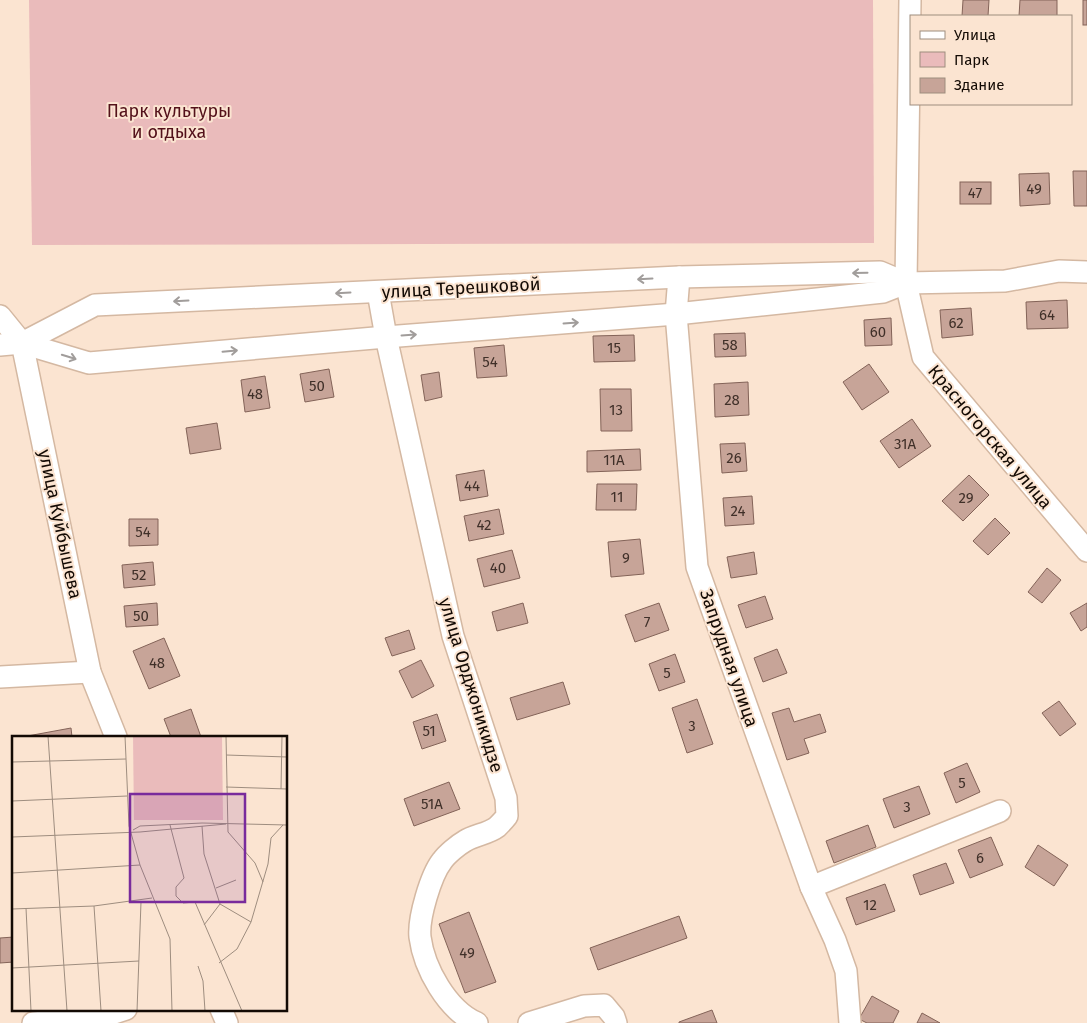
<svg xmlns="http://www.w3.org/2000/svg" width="1087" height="1023" font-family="'Fira Sans',sans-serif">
<rect width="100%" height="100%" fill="#fbe4d1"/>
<path fill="#eabbbb" d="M29 0H873L874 243 32 245Z"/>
<g fill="#c7a498" stroke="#836358">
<path d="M963 0H989L988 16H962Z"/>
<path d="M1020 0H1057V16H1019Z"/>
<rect x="1083" y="0" width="4" height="25"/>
<path d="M1073 171H1087V206H1074Z"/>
<path d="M1049 173 1050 204 1020 206 1019 174Z"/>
<rect x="960" y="182" width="31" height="22"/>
<path d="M1067 300 1068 328 1027 329 1026 302Z"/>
<path d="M971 308 973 335 942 338 940 310Z"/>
<path d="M891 318 892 345 865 346 864 320Z"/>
<path d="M745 333 746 356 715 357 714 334Z"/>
<path d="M634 335 635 361 594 362 593 336Z"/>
<path d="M504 345 507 376 477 378 474 348Z"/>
<path d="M869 364 889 392 862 410 843 382Z"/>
<path d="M329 369 334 397 305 402 300 374Z"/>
<path d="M439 372 442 397 425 401 421 375Z"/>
<path d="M265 376 270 408 245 412 241 380Z"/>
<path d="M748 382 749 415 715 417 714 384Z"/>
<path d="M600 389H631L632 431H601Z"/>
<path d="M912 419 931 446 899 468 880 441Z"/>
<path d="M217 423 221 449 190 454 186 428Z"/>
<path d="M745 443 747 471 722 473 720 444Z"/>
<path d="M640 449 641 470 587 472V451Z"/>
<path d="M484 470 488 496 460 501 456 475Z"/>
<path d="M969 475 989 495 963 521 942 501Z"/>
<path d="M597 484H637L636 510H596Z"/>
<path d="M752 496 754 524 725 526 723 498Z"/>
<path d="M499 509 504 534 469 541 464 516Z"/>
<path d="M995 518 1010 533 988 555 973 541Z"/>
<path d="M129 519H158V545L129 546Z"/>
<path d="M640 539 644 574 611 577 608 542Z"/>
<path d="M512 550 520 578 484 587 477 559Z"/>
<path d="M754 552 757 574 731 578 727 557Z"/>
<path d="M153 562 155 585 124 588 122 565Z"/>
<path d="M1047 568 1061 580 1042 603 1028 592Z"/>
<path d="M765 596 773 619 746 628 738 605Z"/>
<path d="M157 603 158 625 126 627 124 606Z"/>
<path d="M523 603 528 623 497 631 492 612Z"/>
<path d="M659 603 669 630 635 642 625 615Z"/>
<path d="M1087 603V627L1081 631 1070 613Z"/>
<path d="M409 630 415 649 392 656 385 638Z"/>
<path d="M164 638 180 676 149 689 133 651Z"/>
<path d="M777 649 787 673 763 682 754 658Z"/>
<path d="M675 654 685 682 659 691 649 664Z"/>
<path d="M421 660 434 686 412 698 399 671Z"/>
<path d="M563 682 570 704 517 720 510 698Z"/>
<path d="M697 699 713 744 687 753 672 708Z"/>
<path d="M1059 701 1076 724 1060 736 1042 713Z"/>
<path d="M789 708 794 722 820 714 826 732 804 739 809 753 787 760 772 713Z"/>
<path d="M191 709 201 737H171L164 719Z"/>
<path d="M437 714 446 741 422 749 413 722Z"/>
<path d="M71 728 72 737H22Z"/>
<path d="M967 763 980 792 956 803 944 773Z"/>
<path d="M449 782 460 809 414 826 404 799Z"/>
<path d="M919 786 930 814 894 828 883 799Z"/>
<path d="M868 825 876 847 834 863 826 841Z"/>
<path d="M991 837 1003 865 970 878 958 850Z"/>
<path d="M1038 845 1068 865 1054 886 1025 867Z"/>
<path d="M946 863 954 883 920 895 913 875Z"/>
<path d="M885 884 895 911 856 925 846 898Z"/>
<path d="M469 912 496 982 465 993 439 924Z"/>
<path d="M679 916 687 938 598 970 590 948Z"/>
<path d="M14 937V962L0 963V938Z"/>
<path d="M872 996 899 1011 893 1023H867L859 1019Z"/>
<path d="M712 1010 717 1023H679V1022Z"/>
<path d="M922 1013 940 1023H917Z"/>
</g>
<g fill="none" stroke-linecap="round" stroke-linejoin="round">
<g stroke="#d4b8a2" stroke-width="24">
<g id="street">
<path d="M910 0 906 283 923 357 1087 551"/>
<path d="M679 277 676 314 697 567 811 887 835 940 846 971 850 1023"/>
<path d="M378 292 386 337 453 636 506 798 507 816C504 820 500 824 497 827 488 834 474 835 465 841 458 845 447 854 442 861 431 875 418 918 420 937 424 968 447 1010 477 1023"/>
<path d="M0 316 22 343 90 672 116 737"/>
<path d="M22 343 95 305 679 277 880 272 906 283"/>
<path d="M0 345 22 343 89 363 386 337 676 314 883 292 906 283 1005 281 1059 271 1087 272"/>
<path d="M0 677 90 672"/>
<path d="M811 887 1000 811"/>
<path d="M221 1009 227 1023"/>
<path d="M33 1023 102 1017 126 1009"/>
<path d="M529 1023 584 1006 604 1005 614 1017 616 1023"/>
</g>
</g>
<use href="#street" stroke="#fff" stroke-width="21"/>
</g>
<defs><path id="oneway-shaft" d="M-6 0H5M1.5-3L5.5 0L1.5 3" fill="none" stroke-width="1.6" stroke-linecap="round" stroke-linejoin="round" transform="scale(1.25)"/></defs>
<g stroke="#a19d9b">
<use href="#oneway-shaft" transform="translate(860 273) rotate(179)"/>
<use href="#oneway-shaft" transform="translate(645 279) rotate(177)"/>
<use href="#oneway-shaft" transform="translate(343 293) rotate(177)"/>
<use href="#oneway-shaft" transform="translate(181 301) rotate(177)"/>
<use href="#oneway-shaft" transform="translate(571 323) rotate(-4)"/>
<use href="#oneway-shaft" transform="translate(409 335) rotate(-4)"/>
<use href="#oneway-shaft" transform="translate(230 351) rotate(-5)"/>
<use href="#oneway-shaft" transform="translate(69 357) rotate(17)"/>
</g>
<g text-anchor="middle" stroke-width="4" stroke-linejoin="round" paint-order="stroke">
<g font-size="15" fill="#403029">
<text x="1034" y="194">49</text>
<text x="975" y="198">47</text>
<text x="1047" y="320">64</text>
<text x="956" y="328">62</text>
<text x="878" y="337">60</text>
<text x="730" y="350">58</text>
<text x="614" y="353">15</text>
<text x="490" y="367">54</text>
<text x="317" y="391">50</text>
<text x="255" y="399">48</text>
<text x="732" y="405">28</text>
<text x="616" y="415">13</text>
<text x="905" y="449">31А</text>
<text x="734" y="463">26</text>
<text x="614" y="465">11А</text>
<text x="472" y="491">44</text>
<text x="617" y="502">11</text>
<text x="966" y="503">29</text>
<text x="738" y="516">24</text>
<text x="484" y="530">42</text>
<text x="143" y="537">54</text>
<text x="626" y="563">9</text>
<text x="498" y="573">40</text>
<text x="139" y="580">52</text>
<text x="141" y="621">50</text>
<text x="647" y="627">7</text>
<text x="157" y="668">48</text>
<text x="667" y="678">5</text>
<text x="692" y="731">3</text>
<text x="429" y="736">51</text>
<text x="962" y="788">5</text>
<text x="432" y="809">51А</text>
<text x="907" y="812">3</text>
<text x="980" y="863">6</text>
<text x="870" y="910">12</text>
<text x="467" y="958">49</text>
</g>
<g font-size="18" fill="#53111a" stroke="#fbe4d1">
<text x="169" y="117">Парк культуры<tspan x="169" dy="21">и отдыха</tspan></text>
</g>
<g font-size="18" fill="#130a04" stroke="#fbe4d1">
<text transform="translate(461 288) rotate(-3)" y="6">улица Терешковой</text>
<text transform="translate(990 437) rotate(50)" y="6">Красногорская улица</text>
<text transform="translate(60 524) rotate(78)" y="6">улица Куйбышева</text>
<text transform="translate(729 658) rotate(71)" y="6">Запрудная улица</text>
<text transform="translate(471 685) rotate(73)" y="6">улица Орджоникидзе</text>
</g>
</g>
<g transform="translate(12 736)">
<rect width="275" height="275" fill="#fbe4d1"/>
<path d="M121 0H210L211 84H122Z" fill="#eabbbb"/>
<path fill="none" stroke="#9e8d7f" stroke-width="1" d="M36 0 55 275M113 0 117 90 128 129 158 203 160 275M214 0 216 96 243 127 251 146M214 19 275 21M0 26 114 23M214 51 275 53M269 53 270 0M0 65 115 60M158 89 172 142 164 151V160L171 167 183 166 230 275M190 90 192 118 208 168 192 189M121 94 128 90 190 87 275 89M0 101 128 96 214 88M0 137 128 129M204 152 224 144M208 168 239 186M82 170 89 275M14 172 19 275M0 173 82 170 140 162M207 227 225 213 239 186 256 128 259 102 271 89M186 230 191 245 193 275M0 232 127 225M125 275 129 166"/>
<path fill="#792b9c" fill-opacity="0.15" stroke="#792b9c" stroke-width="2.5" d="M118 58H233V166H118Z"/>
<rect width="275" height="275" fill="none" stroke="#130a04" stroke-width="2.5"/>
</g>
<rect x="910" y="15" width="162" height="90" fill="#fbe4d1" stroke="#9e8d7f"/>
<rect x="920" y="31" width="25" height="8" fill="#ffffff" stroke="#9e8d7f"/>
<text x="954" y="40" font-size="15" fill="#130a04">Улица</text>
<rect x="920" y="52" width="25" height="15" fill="#eabbbb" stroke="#9e8d7f"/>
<text x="954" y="65" font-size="15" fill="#130a04">Парк</text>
<rect x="920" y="78" width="25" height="15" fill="#c7a498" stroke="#9e8d7f"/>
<text x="954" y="90" font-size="15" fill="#130a04">Здание</text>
</svg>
